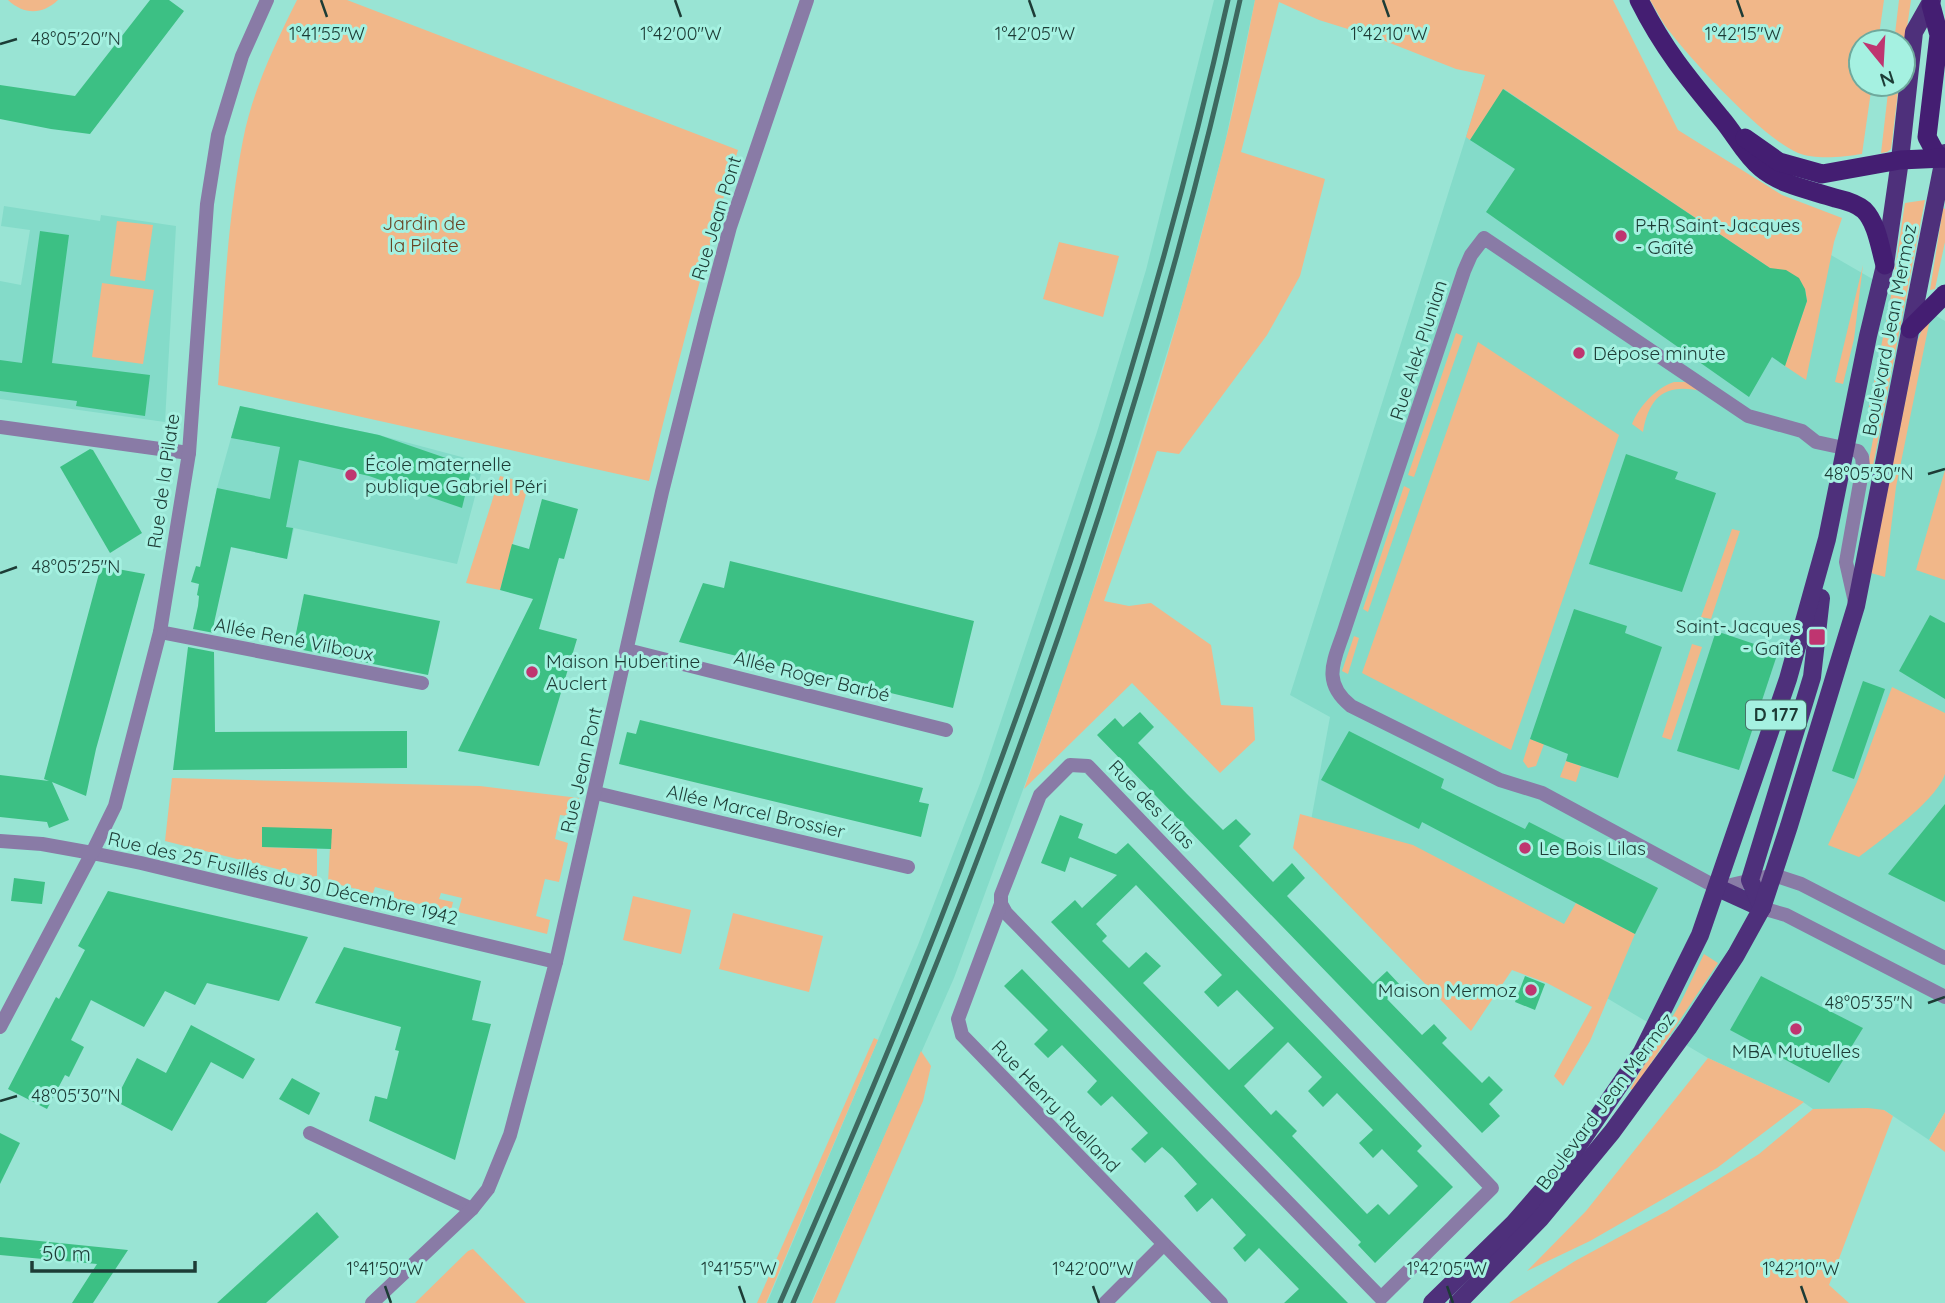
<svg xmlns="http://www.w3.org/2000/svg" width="1945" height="1303" font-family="Quicksand,sans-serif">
<rect width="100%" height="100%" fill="#99e4d4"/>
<g fill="#84dbc9">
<path d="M1214 0H1255L1224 148 1184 298 1076 645 954 978 811 1303H767L918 945 981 781 1097 432 1146 270Z"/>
<path d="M1494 48 1748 207 1945 321V1112L1929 1140 1884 1110 1813 1109 1803 1102 1708 1058 1519 946 1310 826 1330 717 1290 695Z"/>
<path d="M4 206 100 221 101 215 176 226 165 422 0 399V281L21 285 30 230 1 226Z"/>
<path d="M240 406 379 435 484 463 457 564 294 528 287 559 206 542 217 488Z"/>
</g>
<g fill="#f1b789">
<path d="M8 0H58C42 15 24 15 8 0Z"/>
<path d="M297 0H347L738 150C704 259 676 370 649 481L218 385C224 303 227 221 243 140 252 92 275 44 297 0Z"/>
<path d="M1255 0H1613L1678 130 1782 195 1842 218 1834 242 1806 380 1785 366 1807 301 1805 289 1770 268 1504 89 1470 140 1466 137 1485 75 1456 69 1380 39 1319 20 1279 2 1241 152 1325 179 1300 276 1267 335 1179 454 1157 451 1104 601 1129 606 1151 603 1211 645 1221 705 1253 707 1255 740 1220 773 1132 683 1024 789C1100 579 1169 367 1223 151 1236 101 1245 50 1255 0Z"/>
<path d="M1650 0H1884L1878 42H1861V84H1872L1862 154C1844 157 1815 160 1798 153 1764 139 1694 63 1670 32 1662 23 1657 11 1650 0Z"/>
<path d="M1899 0H1911L1903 55V42H1894Z"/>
<path d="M1889 84H1899L1891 149 1887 152 1881 153Z"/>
<path d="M1925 200 1873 466 1868 465 1875 429 1869 407 1890 302 1905 203Z"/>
<path d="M1943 208 1945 209V242L1935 289 1930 290Z"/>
<path d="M117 221 153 225 145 281 110 276Z"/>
<path d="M1059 242 1119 256 1103 317 1043 299Z"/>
<path d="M1863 265 1854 339 1843 384 1835 382Z"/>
<path d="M102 283 154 290 143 364 92 357Z"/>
<path d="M1930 319 1896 487 1885 577 1871 573 1917 342 1923 327Z"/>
<path d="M1456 333 1463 336 1414 477 1408 475Z"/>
<path d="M1478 342 1619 435 1511 750 1362 673Z"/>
<path d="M1674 382H1688L1701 391C1665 383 1649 397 1643 432L1632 424C1639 406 1656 388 1674 382Z"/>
<path d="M1945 470V580L1916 570Z"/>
<path d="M500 476 529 483 500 590 466 583Z"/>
<path d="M1404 486 1410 489 1368 612 1363 609Z"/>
<path d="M1732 529 1740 531 1711 619 1701 617Z"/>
<path d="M1354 636 1359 638 1348 674 1342 671Z"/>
<path d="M1692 644 1702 647 1671 740 1662 737Z"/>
<path d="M1892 687 1945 713C1945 728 1945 761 1945 774 1937 800 1881 840 1859 857L1828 845 1857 782Z"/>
<path d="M1530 739 1544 744 1536 766 1528 768 1523 761Z"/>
<path d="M1566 761 1581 766 1576 782 1560 777Z"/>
<path d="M172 778 480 786 579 798 575 817 560 815 555 839 568 843 559 882 545 879 536 916 550 920 547 934 458 912 462 898 441 893 439 899 453 902 451 911 393 898 394 892 375 887 373 893 328 882 331 829 262 828V847L317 849V879L165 841Z"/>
<path d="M1300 814 1413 845 1564 924 1576 903 1635 934 1590 1041 1563 1086 1554 1076 1592 1007 1547 983 1512 970 1471 1031 1293 848Z"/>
<path d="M633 896 691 910 681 954 623 940Z"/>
<path d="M733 913 823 936 809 992 719 969Z"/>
<path d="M1704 954 1718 963 1633 1090 1630 1089 1680 1004Z"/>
<path d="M874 1038 878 1040 766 1303H757Z"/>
<path d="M921 1051 931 1066 923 1101 835 1303H812Z"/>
<path d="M1708 1058 1804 1102 1717 1168 1590 1241 1527 1271 1586 1211Z"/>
<path d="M1868 1108 1884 1110 1893 1116 1829 1285 1849 1303H1509L1575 1261 1667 1211 1759 1154 1813 1109Z"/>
<path d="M1945 1112V1152L1929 1140Z"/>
<path d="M473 1249 526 1303H415L468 1251Z"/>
</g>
<g fill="#3cc084" fill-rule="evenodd">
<path d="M150 0H169L184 11 90 134 51 129 0 119V85L75 96Z"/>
<path d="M1503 89 1770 268 1786 270 1799 278 1805 289 1807 301 1785 366 1772 357 1749 397 1486 212 1515 169 1470 140Z"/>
<path d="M40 231 69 235 52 363 150 375 145 416 76 406 77 401 0 391V360L22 363Z"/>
<path d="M240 406 379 435 472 467 462 508 369 476 299 460 286 527 293 528 287 559 231 547 214 623V633L193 629 198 606 199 596 197 595 199 584 191 582 196 566 200 567 217 488 270 499 280 447 231 438Z"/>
<path d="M90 449 93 450 142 533 110 553 60 467Z"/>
<path d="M1626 454 1678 472 1675 479 1716 493 1682 592 1589 564Z"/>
<path d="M542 499 578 509 564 559 559 558 539 629 577 639 539 766 458 751 533 599 500 590 512 544 529 549Z"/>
<path d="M730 561 974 621 953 708 679 642 703 583 724 588Z"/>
<path d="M101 566 145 574 96 749 86 796 52 782 69 820 49 828 47 822 0 817V775L49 781 44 779Z"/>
<path d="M304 594 440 621 428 675 293 648Z"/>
<path d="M1574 609 1627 626 1625 633 1662 647 1618 778 1566 761 1568 754 1530 739Z"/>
<path d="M1930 615 1945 623V699L1899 671Z"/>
<path d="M1716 631 1778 652 1739 770 1677 751Z"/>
<path d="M188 647 214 652 215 732 407 731V768L173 770Z"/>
<path d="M1863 681 1885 689 1854 779 1832 771Z"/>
<path d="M1140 712 1154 727 1138 743 1187 794 1223 830 1236 819 1251 834 1239 846 1273 882 1292 863 1305 878 1287 896 1373 984 1387 971 1401 986 1387 999 1422 1035 1434 1024 1447 1038 1442 1043 1482 1083 1489 1076 1503 1090 1489 1104 1500 1116 1482 1133 1097 735 1115 718 1123 727Z"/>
<path d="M640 720 923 788 919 802 929 804 921 837 619 764 627 732 636 734Z"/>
<path d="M1349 731 1444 779 1441 788 1525 829 1529 822 1658 888 1635 934 1422 822 1419 829 1321 780Z"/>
<path d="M1945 804V902L1888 874Z"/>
<path d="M1060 815 1083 824 1078 838 1116 854 1128 843 1422 1146 1417 1151 1453 1187 1375 1263 1358 1245 1361 1242 1051 922 1075 900 1082 908 1117 875 1070 857 1065 872 1041 863ZM1136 885 1222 975 1204 992 1218 1007 1237 990 1274 1028 1229 1070 1143 983 1161 966 1146 952 1129 968 1102 941 1107 936 1096 924ZM1288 1042 1322 1077 1308 1091 1323 1107 1337 1093 1373 1130 1359 1143 1373 1158 1382 1149 1418 1186 1389 1215 1378 1204 1367 1214 1292 1136 1297 1131 1276 1110 1271 1115 1244 1086Z"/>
<path d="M262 827 332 829 331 849 262 847Z"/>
<path d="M14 878 45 882 42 904 11 901Z"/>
<path d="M108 891 308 937 279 1001 207 983 195 1005 165 991 144 1027 91 1000 71 1040 84 1047 69 1077 65 1075 47 1109 8 1089 56 997 59 999 85 950 78 946Z"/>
<path d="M344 947 481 981 472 1020 491 1024 455 1160 369 1121 375 1096 387 1099 399 1051 395 1050 401 1027 315 1003Z"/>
<path d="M1022 969 1204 1157 1348 1303H1284L1299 1289 1259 1248 1245 1262 1233 1248 1246 1235 1212 1198 1197 1212 1184 1196 1197 1184 1172 1156 1162 1147 1145 1163 1131 1149 1148 1133 1112 1096 1101 1106 1087 1092 1097 1081 1062 1045 1048 1058 1034 1044 1048 1030 1004 986Z"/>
<path d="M1525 976 1545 984 1535 1010 1515 1002Z"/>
<path d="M1761 976 1863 1028 1829 1083 1730 1030Z"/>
<path d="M191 1025 255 1059 243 1079 211 1062 172 1131 115 1101 137 1058 166 1073Z"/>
<path d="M292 1078 320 1093 309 1115 279 1099Z"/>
<path d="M0 1133 20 1143 0 1184Z"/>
<path d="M317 1212 339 1237 266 1303H217Z"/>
<path d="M0 1237 128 1250 93 1303H72L97 1264 0 1255Z"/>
</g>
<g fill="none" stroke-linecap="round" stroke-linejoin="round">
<g stroke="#897ba6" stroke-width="14">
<path d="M0 427 189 453"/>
<path d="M160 632 422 683"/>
<path d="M627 650 946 730"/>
<path d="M1070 765 1088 766 1492 1188 1381 1298 1006 913 1001 904V895L1040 795Z"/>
<path d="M596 793 908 867"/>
<path d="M1718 888 1542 793 1500 780 1351 706C1319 680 1336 658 1346 625L1464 271 1471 255 1484 238 1748 416 1802 431 1816 442 1858 451 1862 457 1863 466 1846 562 1855 602"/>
<path d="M1001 904 958 1019 962 1035 1221 1303"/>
<path d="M0 1027 92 853 141 863 556 962"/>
<path d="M310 1133 472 1209"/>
<path d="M372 1303 472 1209 488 1189 510 1135 556 962 662 492 706 317 730 227 807 0"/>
<path d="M1105 1303 1163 1245"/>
</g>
<g stroke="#897ba6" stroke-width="14">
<path d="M0 841 42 844 92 853 115 806 160 632 189 453 207 204 218 135 242 56 267 0"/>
<path d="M1718 888 1774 875 1801 884 1945 958"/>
<path d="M1762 908 1786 915 1945 997"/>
</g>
<g stroke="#4e307b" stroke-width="18">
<path d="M1718 888 1762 908"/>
<path d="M1762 908 1750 880 1812 677 1821 598"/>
<path d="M1432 1303 1514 1223 1567 1162 1642 1052 1700 935 1788 679 1827 539 1868 336 1885 265 1900 160 1914 32 1932 0"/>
<path d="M1458 1303 1540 1219 1612 1132 1688 1028 1736 955 1762 908 1789 826 1856 606 1945 153"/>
</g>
<g stroke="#441e72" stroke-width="19">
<path d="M1639 0C1663 48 1687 77 1721 118 1735 134 1744 154 1761 168 1781 185 1811 190 1835 198 1844 200 1857 204 1864 210 1877 223 1880 248 1885 265"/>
<path d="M1931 5 1939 35 1927 137 1936 154 1944 158"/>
<path d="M1745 138 1779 162 1822 174 1900 160 1945 158"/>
<path d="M1910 329 1945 294"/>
</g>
<g stroke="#3d685f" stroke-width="5">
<path d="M780 1303C826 1197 873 1091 915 984 1043 664 1153 336 1228 0"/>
<path d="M793 1303C866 1135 938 968 1001 796 1098 537 1180 270 1240 0"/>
</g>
</g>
<path fill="none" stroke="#1d3c36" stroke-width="2.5" d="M321 0 327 17M675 0 681 17M1029 0 1035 17M1383 0 1389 17M1737 0 1743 17M0 44 17 39M1928 474 1945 469M0 573 17 567M1928 1003 1945 997M0 1101 17 1096M385 1286 391 1303M739 1286 745 1303M1093 1286 1099 1303M1447 1286 1453 1303M1801 1286 1807 1303"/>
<g fill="#bf3570" stroke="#a5f1e1" stroke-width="2.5">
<circle cx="1621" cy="236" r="7"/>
<circle cx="1579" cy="353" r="7"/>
<circle cx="351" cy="475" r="7"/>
<rect x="1808" y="628" width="18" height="18" rx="3.5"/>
<circle cx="532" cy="672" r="7"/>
<circle cx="1525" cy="848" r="7"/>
<circle cx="1531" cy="990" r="7"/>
<circle cx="1796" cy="1029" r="7"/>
</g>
<g text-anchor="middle" stroke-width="6" stroke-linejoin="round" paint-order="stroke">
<rect fill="#a5f1e1" stroke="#467269" stroke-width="2" x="1746" y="700.5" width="60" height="29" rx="5"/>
<g font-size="18" font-weight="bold" fill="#1d3c36">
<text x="1776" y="721">D 177</text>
</g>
<g font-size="19" fill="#1d3c36" stroke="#a5f1e1">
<text transform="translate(716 218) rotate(-73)" y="7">Rue Jean Pont</text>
<text transform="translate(1889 330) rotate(-79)" y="7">Boulevard Jean Mermoz</text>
<text transform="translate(1418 350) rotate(-72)" y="7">Rue Alek Plunian</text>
<text transform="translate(163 481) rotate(-82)" y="7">Rue de la Pilate</text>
<text transform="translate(294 639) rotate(11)" y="7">Allée René Vilboux</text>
<text transform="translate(812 676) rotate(14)" y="7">Allée Roger Barbé</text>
<text transform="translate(581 770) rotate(-77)" y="7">Rue Jean Pont</text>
<text transform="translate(1152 804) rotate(46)" y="7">Rue des Lilas</text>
<text transform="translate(756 811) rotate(13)" y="7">Allée Marcel Brossier</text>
<text transform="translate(283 878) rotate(13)" y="7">Rue des 25 Fusillés du 30 Décembre 1942</text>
<text transform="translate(1605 1101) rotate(-53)" y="7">Boulevard Jean Mermoz</text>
<text transform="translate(1056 1106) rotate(46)" y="7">Rue Henry Ruelland</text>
</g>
<g font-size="19" fill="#694323" stroke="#a5f1e1">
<text x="424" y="230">Jardin de<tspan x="424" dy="22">la Pilate</tspan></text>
</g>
<g font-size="19" fill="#1d3c36" stroke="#a5f1e1" text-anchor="start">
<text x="1635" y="232">P+R Saint-Jacques<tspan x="1635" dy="22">- Gaîté</tspan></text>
<text x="1593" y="360">Dépose minute</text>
<text x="365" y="471">École maternelle<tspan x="365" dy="22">publique Gabriel Péri</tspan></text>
<text x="1801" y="633" text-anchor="end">Saint-Jacques<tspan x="1801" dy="22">- Gaîté</tspan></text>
<text x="546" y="668">Maison Hubertine<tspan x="546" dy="22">Auclert</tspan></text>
<text x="1539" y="855">Le Bois Lilas</text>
<text x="1517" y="997" text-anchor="end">Maison Mermoz</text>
<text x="1796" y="1058" text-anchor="middle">MBA Mutuelles</text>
</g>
</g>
<g font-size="18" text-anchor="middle" fill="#1d3c36" stroke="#a5f1e1" stroke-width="6" stroke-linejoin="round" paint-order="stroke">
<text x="327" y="40">1°41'55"W</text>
<text x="681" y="40">1°42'00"W</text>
<text x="1035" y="40">1°42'05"W</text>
<text x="1389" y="40">1°42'10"W</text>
<text x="1743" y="40">1°42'15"W</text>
<text x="76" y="45">48°05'20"N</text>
<text x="1869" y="480">48°05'30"N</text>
<text x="76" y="573">48°05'25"N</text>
<text x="1869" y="1009">48°05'35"N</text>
<text x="76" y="1102">48°05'30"N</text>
<text x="385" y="1275">1°41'50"W</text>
<text x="739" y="1275">1°41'55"W</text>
<text x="1093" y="1275">1°42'00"W</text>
<text x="1447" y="1275">1°42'05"W</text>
<text x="1801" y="1275">1°42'10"W</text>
</g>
<g transform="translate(1882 63) rotate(162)"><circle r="33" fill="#a5f1e1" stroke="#6fa99d" stroke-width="2"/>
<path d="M0-5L12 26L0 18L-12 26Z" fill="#bf3570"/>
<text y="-10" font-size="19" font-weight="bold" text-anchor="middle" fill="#1d3c36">N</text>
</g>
<path d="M32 1261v10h163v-10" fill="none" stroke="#1d3c36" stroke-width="3.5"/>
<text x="42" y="1261" font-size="21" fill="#1d3c36" stroke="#a5f1e1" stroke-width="5" paint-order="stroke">50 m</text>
</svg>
